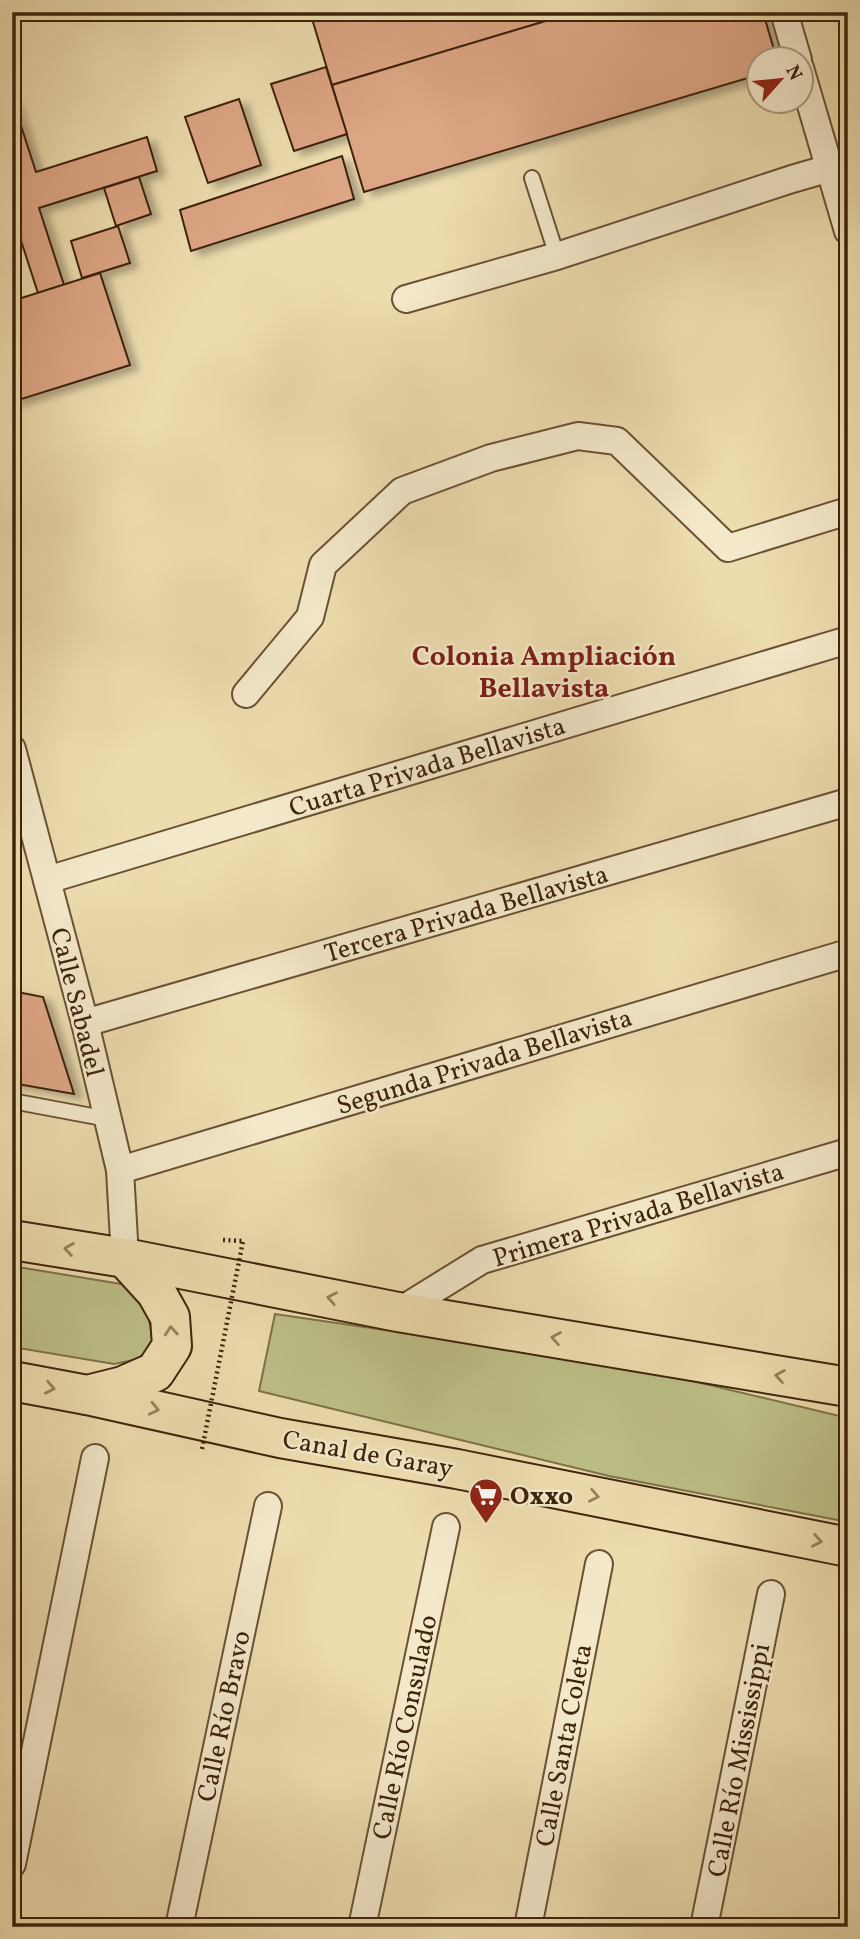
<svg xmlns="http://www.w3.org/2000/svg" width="860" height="1939" font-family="Vollkorn,serif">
<defs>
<filter id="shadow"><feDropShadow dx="8" dy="4.5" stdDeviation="3.5" flood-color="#0004"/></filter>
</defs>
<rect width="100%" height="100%" fill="#eddcae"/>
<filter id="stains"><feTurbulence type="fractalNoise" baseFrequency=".00286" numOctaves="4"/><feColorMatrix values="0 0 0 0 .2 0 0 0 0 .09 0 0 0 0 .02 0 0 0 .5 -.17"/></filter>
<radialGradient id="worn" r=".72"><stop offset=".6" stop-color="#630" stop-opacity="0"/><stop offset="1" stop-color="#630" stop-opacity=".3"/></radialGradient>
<g fill="#bdbf87" stroke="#7e714a" stroke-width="2">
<path d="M12 1266 133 1286 147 1309 153 1341 139 1359 114 1364 12 1347Z"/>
<path d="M275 1314 625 1365 848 1418V1522L609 1476 259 1391Z"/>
</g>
<g fill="#dca584" stroke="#3e230c" stroke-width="2" filter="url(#shadow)">
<path d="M310 12H576L332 85Z"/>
<path d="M576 12H763L777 60H758V75L364 192 332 85Z"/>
<path d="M326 67 347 134 294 151 271 84Z"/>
<path d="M12 98 36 172 147 137 157 171 39 208 64 285 38 293 12 213Z"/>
<path d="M239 99 261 165 208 183 185 117Z"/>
<path d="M342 156 354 199 191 251 180 210Z"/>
<path d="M139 177 151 214 116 226 104 188Z"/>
<path d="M118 226 130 263 82 278 71 241Z"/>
<path d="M100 273 130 365 12 402V301Z"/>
<path d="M12 991 43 997 74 1094 12 1083Z"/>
</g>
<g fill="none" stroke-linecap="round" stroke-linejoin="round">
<g stroke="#6a5134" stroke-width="18">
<g id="lane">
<path d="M532 178 557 256"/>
<path d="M12 1101 108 1119"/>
</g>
</g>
<g stroke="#6a5134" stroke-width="30">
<g id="street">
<path d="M784 12 798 60"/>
<path d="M800 68 848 231"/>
<path d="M406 299 557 256 792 179 830 168 848 167"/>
<path d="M246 694 310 617 323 565 402 491 491 458 578 436 617 441 728 548 848 511"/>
<path d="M12 749 85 1023 120 1170 125 1258"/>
<path d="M47 880 848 640"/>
<path d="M85 1023 848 802"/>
<path d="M120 1170 848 953"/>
<path d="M398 1312 482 1260 848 1152"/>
<path d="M12 1864 95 1458"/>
<path d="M179 1927 268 1506"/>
<path d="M362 1927 446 1527"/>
<path d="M528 1927 599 1564"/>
<path d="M704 1927 771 1594"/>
</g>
</g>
<g stroke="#3e230c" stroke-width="42">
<g id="primary">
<path d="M125 1258 398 1312 848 1387"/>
<path d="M87 1395 280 1438 457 1469 848 1547"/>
</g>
</g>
<g stroke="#3e230c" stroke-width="42">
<path id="highway" d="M12 1240 125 1258 156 1292 170 1317 172 1346 155 1372 123 1386 87 1395 12 1381"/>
</g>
<path stroke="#3e230c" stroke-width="4.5" stroke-dasharray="2 3.5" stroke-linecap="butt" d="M223 1240 243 1241"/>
<use href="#lane" stroke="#f3e8ca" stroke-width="14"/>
<use href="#street" stroke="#f3e8ca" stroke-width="26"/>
<use href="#primary" stroke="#eddcae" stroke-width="38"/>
<use href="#highway" stroke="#eddcae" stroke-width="38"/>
<path stroke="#3e230c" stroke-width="4.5" stroke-dasharray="2 3.5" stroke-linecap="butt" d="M202 1449 243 1241"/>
</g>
<defs><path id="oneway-chevron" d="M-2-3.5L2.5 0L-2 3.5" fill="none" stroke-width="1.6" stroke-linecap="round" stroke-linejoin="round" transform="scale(1.75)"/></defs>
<g stroke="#96805d">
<use href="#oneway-chevron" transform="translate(69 1249) rotate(-171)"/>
<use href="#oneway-chevron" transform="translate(332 1298) rotate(-169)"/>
<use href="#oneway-chevron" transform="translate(171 1331) rotate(-94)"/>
<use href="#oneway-chevron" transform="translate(556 1338) rotate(-170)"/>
<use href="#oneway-chevron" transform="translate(780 1376) rotate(-171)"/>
<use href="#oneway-chevron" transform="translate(50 1388) rotate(11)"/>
<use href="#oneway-chevron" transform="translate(154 1409) rotate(13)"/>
<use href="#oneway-chevron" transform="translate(594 1496) rotate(11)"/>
<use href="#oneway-chevron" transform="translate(817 1541) rotate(11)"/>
</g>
<defs>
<g id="supermarket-pin" transform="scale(1.75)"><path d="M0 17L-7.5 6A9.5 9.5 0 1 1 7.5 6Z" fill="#8f2418" stroke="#f3e8ca"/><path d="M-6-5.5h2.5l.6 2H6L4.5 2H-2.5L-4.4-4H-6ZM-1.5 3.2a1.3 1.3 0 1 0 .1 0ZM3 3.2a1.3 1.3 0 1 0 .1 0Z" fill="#fff"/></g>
</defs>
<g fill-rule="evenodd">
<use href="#supermarket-pin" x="486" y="1495"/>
</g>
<g text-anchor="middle" stroke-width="5" stroke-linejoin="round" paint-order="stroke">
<g font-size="26" fill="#3e230c" stroke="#f3e8ca">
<text transform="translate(427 766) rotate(-17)" y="9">Cuarta Privada Bellavista</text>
<text transform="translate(466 913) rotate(-16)" y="9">Tercera Privada Bellavista</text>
<text transform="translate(78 1002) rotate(76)" y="9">Calle Sabadel</text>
<text transform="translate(484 1061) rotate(-17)" y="9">Segunda Privada Bellavista</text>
<text transform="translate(638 1214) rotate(-17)" y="9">Primera Privada Bellavista</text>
<text transform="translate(368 1453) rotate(10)" y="9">Canal de Garay</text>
<text transform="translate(223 1716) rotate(-78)" y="9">Calle Río Bravo</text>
<text transform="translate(404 1727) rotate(-78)" y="9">Calle Río Consulado</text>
<text transform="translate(563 1745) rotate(-79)" y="9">Calle Santa Coleta</text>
<text transform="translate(738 1760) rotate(-79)" y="9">Calle Río Mississippi</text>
</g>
<g font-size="26" font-weight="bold" fill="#3e230c" stroke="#f3e8ca" text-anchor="start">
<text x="510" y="1504">Oxxo</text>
</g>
<g font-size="28" font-weight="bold" fill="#7a1f14" stroke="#f3e8ca">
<text x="544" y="665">Colonia Ampliación<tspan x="544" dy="32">Bellavista</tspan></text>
</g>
</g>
<rect width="860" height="1939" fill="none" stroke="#eddcae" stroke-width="42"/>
<rect x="14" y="14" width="832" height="1911" fill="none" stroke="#3e230c" stroke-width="3.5"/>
<rect x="21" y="21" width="818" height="1897" fill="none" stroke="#3e230c" stroke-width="2"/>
<g transform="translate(780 80) rotate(63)"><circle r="33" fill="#f3e8ca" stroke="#ab997e" stroke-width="2"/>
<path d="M0-5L12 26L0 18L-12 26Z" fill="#8f2418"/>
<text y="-10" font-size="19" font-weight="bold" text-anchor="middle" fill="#3e230c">N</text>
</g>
<rect width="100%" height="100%" filter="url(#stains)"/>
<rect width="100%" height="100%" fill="url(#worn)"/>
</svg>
